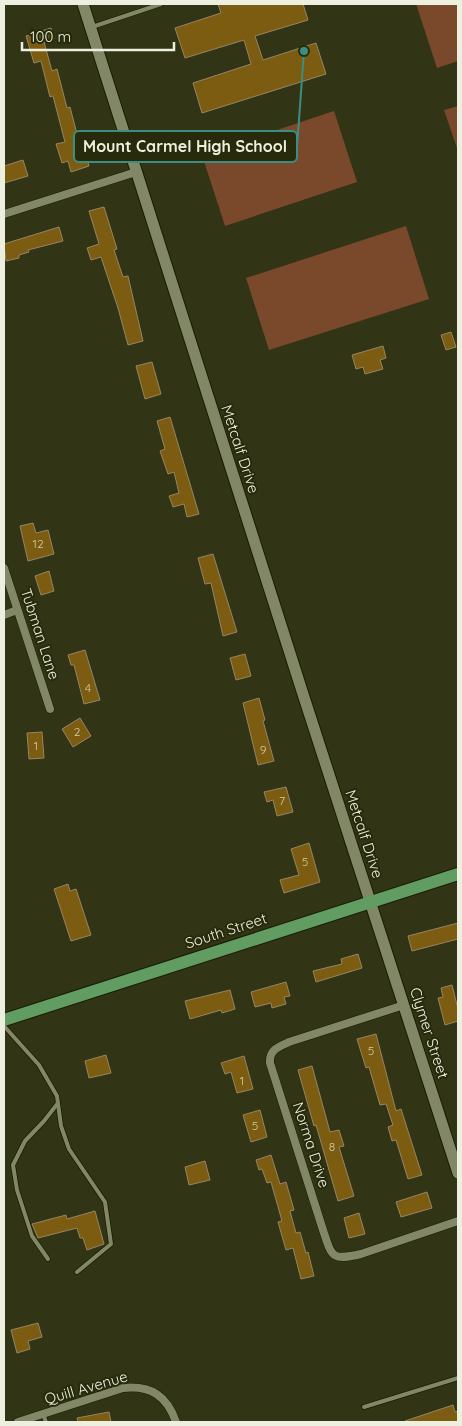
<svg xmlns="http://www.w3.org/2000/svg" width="462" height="1426" font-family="Quicksand,sans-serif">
<rect width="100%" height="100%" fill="#313516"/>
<g fill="#7a482b">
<path d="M416 4H458V61L437 68Z"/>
<path d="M458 106V151L444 110Z"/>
<path d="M334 111 357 182 225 226 202 155Z"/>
<path d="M406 226 429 299 269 350 246 278Z"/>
</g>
<g fill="#7c5c11" stroke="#968565">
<path d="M218 4H303L308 20 255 36 263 60 316 43 326 74 202 113 193 83 251 64 244 40 185 58 175 28 221 13Z"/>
<path d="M51 28 54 39 44 42 52 71 57 69 67 108 70 107 78 138 81 137 89 166 71 172 68 161 62 163 56 144 65 142 53 96 50 97 41 61 34 63 26 36Z"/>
<path d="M23 160 28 176 4 183V166Z"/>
<path d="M104 207 117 249 114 250 123 277 128 276 143 341 128 345 118 308 101 257 91 260 87 248 99 244 89 211Z"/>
<path d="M59 227 63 241 28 250 29 252 19 255V258L6 261 4 244Z"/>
<path d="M451 332 456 347 446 350 441 335Z"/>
<path d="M383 346 386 358 380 360 383 369 365 374 363 367 356 369 352 355Z"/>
<path d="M152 362 161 394 145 399 136 366Z"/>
<path d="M170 417 199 514 187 517 184 504 173 507 169 496 179 493 174 472 168 474 160 451 165 449 157 421Z"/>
<path d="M33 523 36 533 48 530 54 554 28 561 20 526Z"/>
<path d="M213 554 237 632 223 636 211 583 205 584 198 558Z"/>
<path d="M49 571 54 591 41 595 35 576Z"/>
<path d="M85 650 100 700 84 704 74 665H71L68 655Z"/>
<path d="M245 654 251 676 236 680 230 658Z"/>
<path d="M259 698 265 720 263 721 274 761 258 765 243 703Z"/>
<path d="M80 718 91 736 73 747 62 729Z"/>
<path d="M42 732 44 758 29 759 27 733Z"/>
<path d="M286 787 293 812 277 816 273 800 267 802 264 792Z"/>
<path d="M309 843 320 882 284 893 280 880 299 875 291 849Z"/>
<path d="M68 884 70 891 76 889 91 935 71 941 54 889Z"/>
<path d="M458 923V939L412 951 408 936Z"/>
<path d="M358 954 362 968 316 982 313 971 342 964 341 959Z"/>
<path d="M286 982 290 996 284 997 286 1004 272 1008 271 1003 255 1007 251 992Z"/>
<path d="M452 985 458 1009V1021L445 1025 438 998 443 997 441 988Z"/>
<path d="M230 990 235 1009 222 1013 221 1010 190 1019 185 1001Z"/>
<path d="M376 1034 396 1111 401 1109 422 1175 408 1179 396 1140 392 1141 388 1127 393 1125 386 1104 380 1105 369 1067 366 1068 357 1039Z"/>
<path d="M106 1055 111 1073 89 1078 85 1061Z"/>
<path d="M244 1056 253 1089 237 1093 231 1072 225 1074 221 1063Z"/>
<path d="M312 1066 330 1132 339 1130 344 1146 339 1147 354 1196 338 1201 316 1125 314 1126 298 1070Z"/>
<path d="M260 1110 267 1137 251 1142 243 1115Z"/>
<path d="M271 1155 280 1184 286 1182 294 1210 290 1211 296 1233 300 1232 306 1253 308 1252 314 1276 301 1279 293 1248 286 1250 278 1222 282 1221 271 1182 267 1183 262 1169 259 1170 256 1160Z"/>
<path d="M205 1161 210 1180 189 1185 185 1167Z"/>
<path d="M427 1192 432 1208 401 1217 396 1202Z"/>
<path d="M95 1211 104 1244 87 1250 83 1238H80L77 1228 38 1238 32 1224 66 1215 67 1219Z"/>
<path d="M359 1213 365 1234 349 1238 344 1218Z"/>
<path d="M38 1323 42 1337 28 1341 30 1349 17 1353 11 1330Z"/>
<path d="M453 1405 455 1412 458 1411V1422H405V1421Z"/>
<path d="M109 1412 111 1422H78L77 1418Z"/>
</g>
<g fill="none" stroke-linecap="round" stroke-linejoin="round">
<g stroke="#191c00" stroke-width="5.5">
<g id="lane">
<path d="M92 27 161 4"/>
<path d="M4 1026 39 1065 57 1096 61 1126 69 1149 105 1202 111 1244 77 1272"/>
<path d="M48 1259 32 1236 17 1190 13 1165 25 1141 44 1121 58 1103"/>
<path d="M364 1407 458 1378"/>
<path d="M43 1414 46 1422"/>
</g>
</g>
<g stroke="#191c00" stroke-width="9">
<g id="street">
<path d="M4 214 136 172"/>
<path d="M4 568 50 709"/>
<path d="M4 615 17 610"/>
<path d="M404 1005 289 1042C278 1047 269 1050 270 1063L323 1230C332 1257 331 1261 361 1254L458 1221"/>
<path d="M18 1422 123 1388C151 1385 167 1396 176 1422"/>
</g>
</g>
<g stroke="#191c00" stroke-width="13">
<path id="secondary" d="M83 4 302 691 458 1173"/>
</g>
<g stroke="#191c00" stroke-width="14">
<path id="primary" d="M4 1020 458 874"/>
</g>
<use href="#lane" stroke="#828866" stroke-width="4"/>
<use href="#street" stroke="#828866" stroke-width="8"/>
<use href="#secondary" stroke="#828866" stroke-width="11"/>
<use href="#primary" stroke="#619c62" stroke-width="12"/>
</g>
<g text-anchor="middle" stroke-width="4" stroke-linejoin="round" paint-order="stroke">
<g font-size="12" fill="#d1cbab">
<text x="38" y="548">12</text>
<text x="88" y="692">4</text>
<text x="77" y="736">2</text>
<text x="36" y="750">1</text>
<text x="263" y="754">9</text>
<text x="282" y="805">7</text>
<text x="305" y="866">5</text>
<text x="371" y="1055">5</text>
<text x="242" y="1085">1</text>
<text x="255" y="1130">5</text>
<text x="332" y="1151">8</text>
</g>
<g font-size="15" fill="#edf0de" stroke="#272b0c">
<text transform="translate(240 449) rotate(72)" y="5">Metcalf Drive</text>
<text transform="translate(40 634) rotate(72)" y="5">Tubman Lane</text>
<text transform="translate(364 834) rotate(72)" y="5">Metcalf Drive</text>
<text transform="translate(226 931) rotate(-18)" y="5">South Street</text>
<text transform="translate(429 1033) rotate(72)" y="5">Clymer Street</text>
<text transform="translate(311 1145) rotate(72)" y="5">Norma Drive</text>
<text transform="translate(86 1388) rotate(-16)" y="5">Quill Avenue</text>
</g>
</g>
<path fill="none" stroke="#3b8e84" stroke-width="2" d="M304 51L297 147"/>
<circle fill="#3b8e84" stroke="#272b0c" stroke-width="2" cx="304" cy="51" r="5"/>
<rect fill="#272b0c" stroke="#3b8e84" stroke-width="2" x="74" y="131" width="223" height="31" rx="5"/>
<g font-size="16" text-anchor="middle" font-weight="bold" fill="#edf0de">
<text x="185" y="152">Mount Carmel High School</text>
</g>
<rect width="462" height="1426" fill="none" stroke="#edf0de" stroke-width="10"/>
<path d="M22 42v8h152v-8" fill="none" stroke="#edf0de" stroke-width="2.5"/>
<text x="30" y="42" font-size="15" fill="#edf0de" stroke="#272b0c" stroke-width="4" paint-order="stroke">100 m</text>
</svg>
